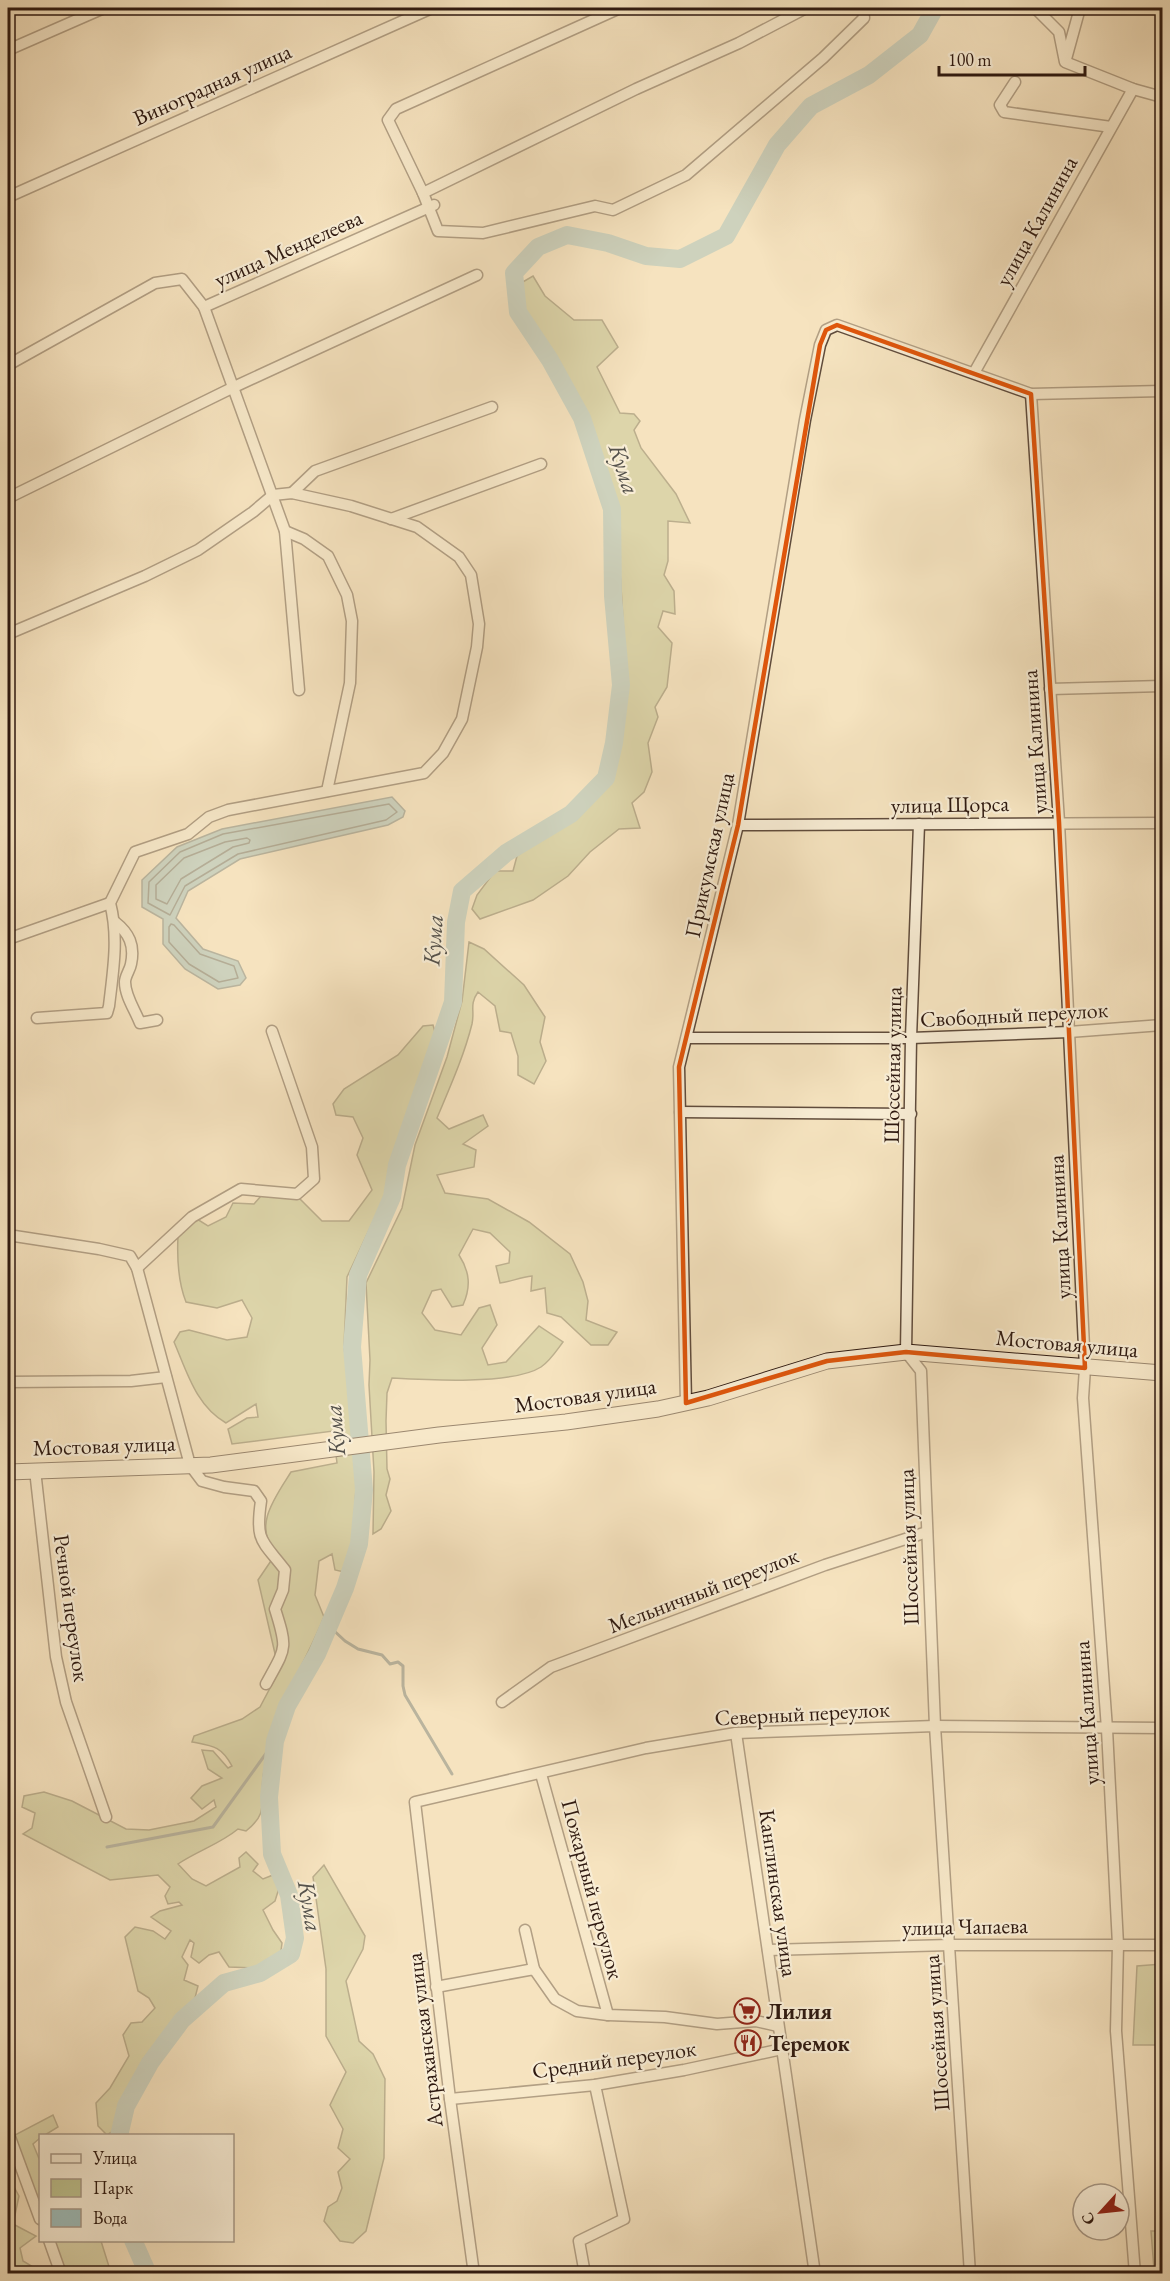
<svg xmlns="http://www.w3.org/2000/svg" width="1170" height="2281" font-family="'EB Garamond',serif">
<rect width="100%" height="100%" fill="#f5e3bf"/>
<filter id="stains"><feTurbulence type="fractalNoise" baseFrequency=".00333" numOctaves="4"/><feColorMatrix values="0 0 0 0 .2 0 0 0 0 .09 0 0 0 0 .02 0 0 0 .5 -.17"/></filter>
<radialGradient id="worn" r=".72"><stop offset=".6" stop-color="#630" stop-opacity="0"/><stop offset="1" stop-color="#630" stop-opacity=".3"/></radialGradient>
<g fill="#bec390" stroke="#766e50" stroke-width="1.5">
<path d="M533 276 545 296 574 320H602L618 347 597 367 620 413 634 414 640 421 634 430 641 448 676 494 690 523 668 521V561L664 575 674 591 675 614 663 611 658 627 672 643 667 687 655 707 658 717 648 743 652 772 644 792 632 803 640 828 619 829 590 852 568 876 533 900 480 919 472 909 477 895 495 871H513L517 856 532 845 577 819 611 782 621 741 627 685 616 506 587 416 556 360 523 311 521 283Z"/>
<path d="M469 942 484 949 524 985 545 1017 540 1042 546 1061 534 1084 518 1075V1056L511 1033 500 1031 495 1006 478 992C469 1005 475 1010 472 1024 464 1056 450 1087 437 1118L449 1129 483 1115 488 1126 463 1144 476 1150 474 1167 437 1175 445 1193 488 1199 529 1222 570 1254 583 1282 588 1301 586 1320 617 1332 608 1345H591L561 1317 547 1313 545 1288 531 1291 532 1276C520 1277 511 1282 500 1283L496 1266 509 1263 510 1252 490 1233 473 1229 459 1255C470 1272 471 1287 463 1305L452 1307 441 1289 432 1291 422 1313 435 1330 461 1335 479 1308 490 1305 497 1325 482 1348 488 1365 506 1362 539 1326 563 1342C557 1350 550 1361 541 1367 513 1385 427 1380 392 1378L387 1393 386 1421 387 1469 390 1479 386 1495 391 1511 381 1529 373 1534 374 1472 369 1385 370 1360 366 1283 402 1208 415 1145 447 1057 462 1001Z"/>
<path d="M433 1025 435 1032 392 1159 386 1194 347 1277 344 1347 353 1413 357 1474 351 1563 344 1572 335 1570 332 1554 319 1561 315 1595 324 1617C307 1660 280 1699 270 1745 268 1756 264 1767 263 1777 260 1803 269 1813 246 1831L238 1829C220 1844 197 1851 178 1864L192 1879 206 1886 240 1867 239 1858 246 1852 258 1864 253 1871 263 1879 273 1875 280 1885 275 1901 263 1910 273 1930 282 1943 281 1951 258 1968 229 1967 219 1952 209 1955 199 1963 191 1957 194 1943 190 1940 182 1957 188 1965 184 1980 198 1986 195 1998 144 2058 123 2097 115 2130 107 2135 98 2126 96 2103 110 2088 129 2056 123 2035 131 2023 142 2022 155 2008 149 1998 138 1991 125 1937 135 1927 153 1931 165 1939 171 1931 151 1917 160 1911 182 1905 179 1902 168 1904 165 1896 170 1887 158 1875 110 1880 23 1834 32 1828 35 1813 22 1807 24 1796 44 1792 72 1801 126 1829 149 1830 194 1821 216 1807 214 1800 202 1809 191 1798 202 1786 222 1778 208 1769 202 1750 213 1751 228 1768 232 1766C221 1746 213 1746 192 1742L194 1736 242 1719 260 1707 279 1671 258 1580 277 1552C251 1528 276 1496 291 1472L337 1463 333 1431 232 1444 228 1429 247 1418 258 1417 256 1404 226 1423C196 1406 187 1372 174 1342L180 1332 189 1330 227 1340 247 1337 252 1318 242 1300 217 1308 186 1302C178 1282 177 1257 178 1236L197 1219 208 1226 226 1217 233 1203 254 1204 261 1196 299 1198 322 1221H349L372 1190 357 1155 363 1138 353 1117 336 1115 333 1104 344 1089 398 1055 423 1026Z"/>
<path d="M324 1865 365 1936 363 1949 346 1981 359 2041 373 2054 385 2079 384 2158 366 2231 353 2243 340 2241 324 2221 328 2207 337 2201 342 2188 338 2172 350 2159 338 2148 343 2129 330 2105 346 2072 326 2036V1969L313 1877Z"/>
<path d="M1162 1964V2045H1133L1137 1966Z"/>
<path d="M53 2115 58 2127 45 2135 40 2136V2138L33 2144 40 2161V2208L13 2136Z"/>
<path d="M8 2176 19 2196 13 2224 36 2236 20 2248 23 2261 43 2273H8Z"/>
<path d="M1162 2215V2268L1154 2269 1151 2231H1160L1158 2216Z"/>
<path d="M53 2241H101L111 2273H65Z"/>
</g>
<path fill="#9ebdba" stroke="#717b76" stroke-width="1.5" d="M392 797 405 811 403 817 388 825 240 859 188 891 176 918 203 949 238 961 246 978 240 985 218 989 185 969 163 944V919L142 907V880L177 847 222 829Z"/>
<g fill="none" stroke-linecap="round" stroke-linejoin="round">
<g stroke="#666b65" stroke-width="1.5">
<path d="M389 804 397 812 386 820 238 854 185 886 170 915 148 903 149 882 180 852 223 834Z"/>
<path d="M247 838 250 840 249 843 233 847 181 879 167 904 156 899V885L184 858 225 842Z"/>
<path d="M171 924 174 925 200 954 234 966 238 978 219 982 189 964 169 942V927Z"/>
</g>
<g stroke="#717b76" stroke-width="3">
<path d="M329 1626 345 1641 358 1649 382 1655 390 1664 398 1662 403 1666V1686L405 1695 452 1774"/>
<path d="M107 1847 213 1827 275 1741"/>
</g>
<g stroke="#9ebdba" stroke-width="18">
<path d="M119 2136 126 2106 150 2063 182 2020 224 1983 260 1973 291 1954 295 1938 289 1895 272 1854 269 1797 275 1741 287 1706 317 1654 345 1588 359 1544 364 1490 352 1347 358 1275 392 1197 397 1165 453 1002 456 922 462 891 506 853 571 814 606 778 614 743 621 685 613 596 612 509 582 418 550 360 518 312 514 273 538 247 567 235 608 243 646 256 680 259 726 236 777 145 811 106 869 75 920 35 935 8"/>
<path d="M133 2240 148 2274"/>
</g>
<g stroke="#604c3c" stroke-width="13">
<g id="minor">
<path d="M620 8 396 109 388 120 423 193 438 231 483 233 595 206 613 210 686 175 823 58 864 18 863 8"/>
<path d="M1035 8 1059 32 1065 62 1133 89 1162 97"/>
<path d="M8 50 104 8"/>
<path d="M1066 59 1080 8"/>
<path d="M1015 82 1000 105 1004 112 1111 127"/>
<path d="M423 193 636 89 739 43 806 8"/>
<path d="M8 197 432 8"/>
<path d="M204 307 285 531 299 690"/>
<path d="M8 365 155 283 182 279 204 307 434 205"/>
<path d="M974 373 1133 89"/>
<path d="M1031 394 1059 822 1085 1368 1083 1398 1107 1729 1118 1945 1116 2031 1135 2274"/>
<path d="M292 493 315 471 492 407"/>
<path d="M8 498 234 387 477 275"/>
<path d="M391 519 541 464"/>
<path d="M285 531 304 539 328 556 347 595 352 621 350 683 327 791"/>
<path d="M8 634 145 576 198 550 253 512 273 495 292 493 351 506 417 527 459 557 471 575 479 624 477 647 462 719 443 753 424 773 228 810 209 817 188 834 135 852 110 903C119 937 113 971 109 1006L107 1013 37 1018"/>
<path d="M1050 689 1162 686"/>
<path d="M919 824 911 1038 906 1352 921 1371 935 1726 970 2274"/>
<path d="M738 825 1162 823"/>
<path d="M115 922C129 933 135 945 131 964 130 970 125 976 125 982 125 996 135 1010 140 1023L157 1020"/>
<path d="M8 939 110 903"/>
<path d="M687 1038H911L1069 1032 1162 1025"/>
<path d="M680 1112 911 1114"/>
<path d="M8 1235 99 1249 130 1256 137 1268 192 1217 241 1189 297 1194 314 1179 312 1147 272 1031"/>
<path d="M137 1268 190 1465 202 1481 224 1487 254 1491 261 1501C255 1542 262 1540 285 1570L283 1590 275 1609C288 1650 286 1647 266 1684"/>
<path d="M8 1382 131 1381 166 1377"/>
<path d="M686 1403 679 1067 738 825 805 420 820 345 826 330 837 325 1031 394 1162 391"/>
<path d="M35 1470 56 1657 66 1702 106 1817"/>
<path d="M502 1702 551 1667 825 1565 927 1532"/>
<path d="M736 1733 815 2274"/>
<path d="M541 1774 608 2015"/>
<path d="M525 1930 534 1969"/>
<path d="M768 1950 950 1945H1162"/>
<path d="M436 1987 534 1969 555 1999 577 2011 608 2015 665 2017 717 2024 756 2021 778 2026"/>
<path d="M450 2099 595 2085 684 2070 782 2049"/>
<path d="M8 2132 40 2219"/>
<path d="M49 2240 61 2274"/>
<path d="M474 2274 450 2099 415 1802 646 1748 736 1733 935 1726 1162 1728"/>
<path d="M585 2274 579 2241 624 2219 595 2085"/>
</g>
</g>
<g stroke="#2e1910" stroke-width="17">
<path id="secondary" d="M8 1472 211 1465 439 1435 566 1422 658 1409 708 1398 827 1361 906 1352 1162 1373"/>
</g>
<use href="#minor" stroke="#f8edd5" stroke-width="10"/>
<use href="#secondary" stroke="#f8edd5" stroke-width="15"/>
</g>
<path d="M0 0H1170V2281H0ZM837 325 1031 394 1059 822 1085 1368 906 1352 827 1361 686 1403 679 1067 738 825 820 345 826 330Z" fill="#f5e3bf" fill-opacity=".55" fill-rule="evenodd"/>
<path fill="none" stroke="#df560c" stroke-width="4.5" stroke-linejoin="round" d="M837 325 1031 394 1059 822 1085 1368 906 1352 827 1361 686 1403 679 1067 738 825 820 345 826 330Z"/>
<defs>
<g id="supermarket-ring" transform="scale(1.35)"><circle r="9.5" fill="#f8edd5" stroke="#8f2418" stroke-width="1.5"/><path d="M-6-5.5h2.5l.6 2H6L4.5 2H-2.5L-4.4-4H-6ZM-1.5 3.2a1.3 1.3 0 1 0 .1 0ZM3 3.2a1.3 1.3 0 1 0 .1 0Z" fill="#8f2418"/></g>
<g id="restaurant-ring" transform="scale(1.35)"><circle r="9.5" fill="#f8edd5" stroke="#8f2418" stroke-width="1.5"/><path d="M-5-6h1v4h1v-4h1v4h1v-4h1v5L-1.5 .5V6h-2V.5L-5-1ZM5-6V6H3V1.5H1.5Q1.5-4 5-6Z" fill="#8f2418"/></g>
</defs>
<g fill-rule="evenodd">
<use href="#supermarket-ring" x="747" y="2011"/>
<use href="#restaurant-ring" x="748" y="2043"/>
</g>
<g text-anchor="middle" stroke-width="4.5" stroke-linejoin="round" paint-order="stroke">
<g font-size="22" fill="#2e1910" stroke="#f8edd5">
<text transform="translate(212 84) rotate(-24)" y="8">Виноградная улица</text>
<text transform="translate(1036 221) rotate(-61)" y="8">улица Калинина</text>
<text transform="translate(288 248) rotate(-24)" y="8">улица Менделеева</text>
<text transform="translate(1034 742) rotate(-94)" y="8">улица Калинина</text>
<text transform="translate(950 804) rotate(-1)" y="8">улица Щорса</text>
<text transform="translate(709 855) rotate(-78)" y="8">Прикумская улица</text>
<text transform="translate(1014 1014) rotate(-3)" y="8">Свободный переулок</text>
<text transform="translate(892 1065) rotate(-89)" y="8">Шоссейная улица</text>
<text transform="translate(1059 1227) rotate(-93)" y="8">улица Калинина</text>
<text transform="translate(1067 1343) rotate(5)" y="8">Мостовая улица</text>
<text transform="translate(585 1395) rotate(-8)" y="8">Мостовая улица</text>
<text transform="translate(104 1445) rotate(-2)" y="8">Мостовая улица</text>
<text transform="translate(908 1547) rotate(-92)" y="8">Шоссейная улица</text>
<text transform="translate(703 1590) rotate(-21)" y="8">Мельничный переулок</text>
<text transform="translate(72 1608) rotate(82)" y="8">Речной переулок</text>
<text transform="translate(802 1713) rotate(-3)" y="8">Северный переулок</text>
<text transform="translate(1086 1713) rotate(-94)" y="8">улица Калинина</text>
<text transform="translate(593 1889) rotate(75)" y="8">Пожарный переулок</text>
<text transform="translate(779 1893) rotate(82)" y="8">Канглинская улица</text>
<text transform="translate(965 1926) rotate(-1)" y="8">улица Чапаева</text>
<text transform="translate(936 2033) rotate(-94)" y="8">Шоссейная улица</text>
<text transform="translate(424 2040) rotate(-97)" y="8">Астраханская улица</text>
<text transform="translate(614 2059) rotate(-8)" y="8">Средний переулок</text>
</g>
<g font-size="22" font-weight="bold" fill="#2e1910" stroke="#f8edd5" text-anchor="start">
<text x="766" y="2019">Лилия</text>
<text x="768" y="2051">Теремок</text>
</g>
<g font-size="24" font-style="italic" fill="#55524c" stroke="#f8edd5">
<text transform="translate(624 469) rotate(72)" y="8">Кума</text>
<text transform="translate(433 940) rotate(-86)" y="8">Кума</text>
<text transform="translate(335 1430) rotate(-95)" y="8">Кума</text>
<text transform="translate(310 1906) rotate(80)" y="8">Кума</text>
</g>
</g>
<rect width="1170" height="2281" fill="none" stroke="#f5e3bf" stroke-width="30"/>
<rect x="9" y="9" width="1152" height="2263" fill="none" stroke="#2e1910" stroke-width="3"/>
<rect x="15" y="15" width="1140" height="2251" fill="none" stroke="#2e1910" stroke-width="1.5"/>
<rect x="39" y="2134" width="195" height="108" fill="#f8edd5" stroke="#a79886" stroke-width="1.5"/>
<rect x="51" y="2154" width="30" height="9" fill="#f8edd5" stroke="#a79886" stroke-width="1.5"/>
<text x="93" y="2164" font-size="18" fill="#2e1910">Улица</text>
<rect x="51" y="2179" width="30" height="18" fill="#bec390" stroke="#a79886" stroke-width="1.5"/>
<text x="93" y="2194" font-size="18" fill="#2e1910">Парк</text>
<rect x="51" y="2209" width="30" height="18" fill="#9ebdba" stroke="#a79886" stroke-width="1.5"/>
<text x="93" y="2224" font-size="18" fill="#2e1910">Вода</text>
<g transform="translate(1101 2212) rotate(243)"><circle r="28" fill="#f8edd5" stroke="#a79886" stroke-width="1.5"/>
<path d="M0-4.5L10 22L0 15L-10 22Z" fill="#8f2418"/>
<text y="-9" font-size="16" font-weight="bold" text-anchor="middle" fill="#2e1910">С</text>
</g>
<path d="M939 66v9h146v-9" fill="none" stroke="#2e1910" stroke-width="3"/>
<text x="948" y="66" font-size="18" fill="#2e1910" stroke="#f8edd5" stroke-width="4.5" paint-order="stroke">100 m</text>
<rect width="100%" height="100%" filter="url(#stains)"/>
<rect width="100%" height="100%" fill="url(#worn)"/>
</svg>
